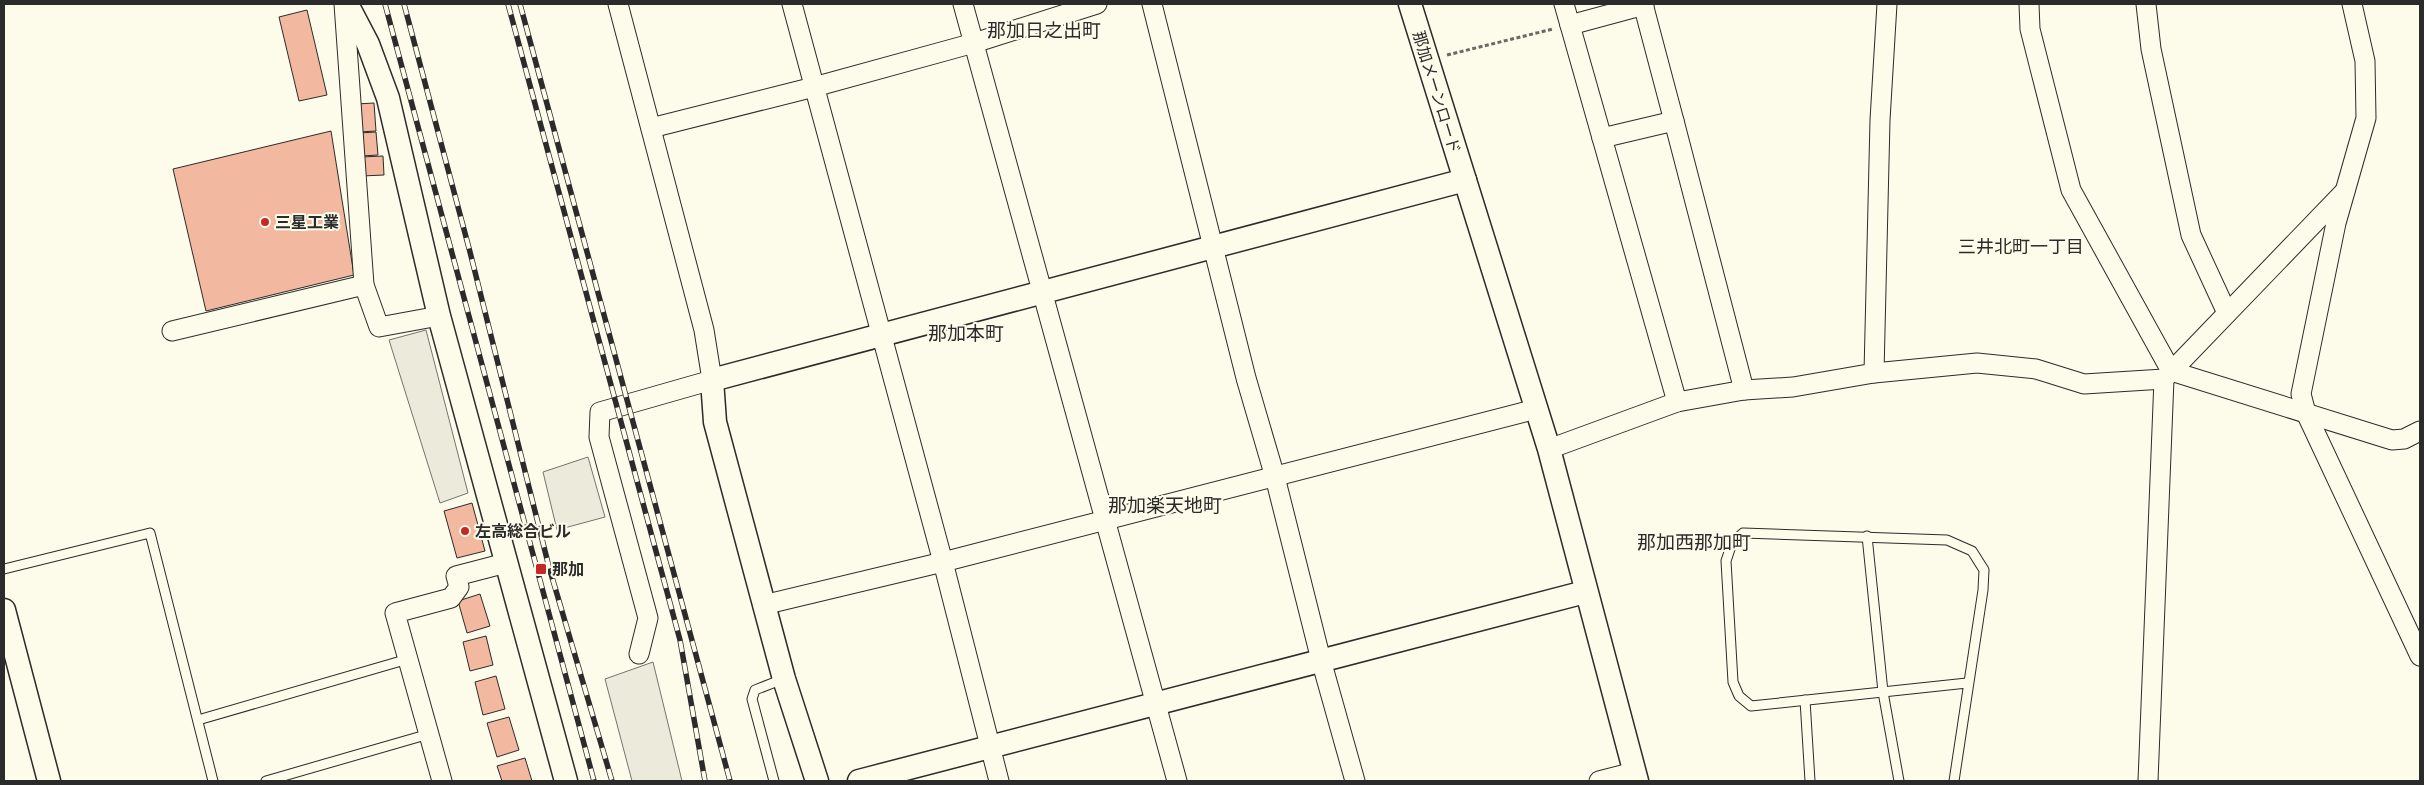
<svg xmlns="http://www.w3.org/2000/svg" width="2424" height="785" font-family="'Noto Sans','Noto Sans JP',sans-serif">
<rect width="100%" height="100%" fill="#fdfbea"/>
<g fill="#eceadb" stroke="#74746e">
<path d="M426 330 468 493 440 503 389 340Z"/>
<path d="M588 457 605 517 557 530 543 472Z"/>
<path d="M653 662 682 781H632L605 679Z"/>
</g>
<g fill="#f2b8a0" stroke="#2b2b2b">
<path d="M307 10 327 95 299 101 279 17Z"/>
<path d="M374 103 376 131 359 132 356 104Z"/>
<path d="M331 131 354 275 206 311 173 169Z"/>
<path d="M376 132 378 155 361 156 359 133Z"/>
<path d="M383 156 384 175 362 176 361 157Z"/>
<path d="M472 503 485 551 457 558 444 511Z"/>
<path d="M480 594 490 626 467 633 458 601Z"/>
<path d="M486 636 493 665 470 671 463 642Z"/>
<path d="M496 676 505 709 483 715 475 682Z"/>
<path d="M509 717 519 750 497 757 487 723Z"/>
<path d="M525 758 532 781H502L497 766Z"/>
</g>
<g fill="none" stroke-linecap="round" stroke-linejoin="round">
<g stroke="#2b2b2b" stroke-width="11">
<g id="service">
<path d="M1867 536 1883 692 1899 781"/>
<path d="M4 569 150 533 213 781"/>
<path d="M1805 700 1810 781"/>
<path d="M198 720 408 659"/>
<path d="M266 781 429 734"/>
<path d="M774 781 752 699 755 690 783 679"/>
<path d="M1954 781 1983 590 1984 570 1972 551 1947 540 1743 533 1732 543 1726 561 1733 682 1739 696 1751 706 1967 683"/>
</g>
</g>
<g stroke="#2b2b2b" stroke-width="21">
<g id="minor">
<path d="M344 4 364 285 379 327 439 316"/>
<path d="M618 4 704 330 712 380 600 412 599 437 648 618 639 654"/>
<path d="M792 4 943 562 999 781"/>
<path d="M963 4 1177 781"/>
<path d="M1152 4 1246 378 1275 477 1321 660 1355 781"/>
<path d="M1564 4 1677 402"/>
<path d="M2029 4 2030 29 2071 190 2171 371 2392 440 2404 439 2420 431"/>
<path d="M2146 4 2151 49 2191 235 2227 313"/>
<path d="M2352 4 2365 61 2366 118 2336 223 2301 394 2306 413 2420 656"/>
<path d="M1570 25 1644 5"/>
<path d="M1674 121 1744 390"/>
<path d="M651 128 814 87 974 43 1097 4"/>
<path d="M1602 138 1674 121 1643 4"/>
<path d="M172 331 364 285"/>
<path d="M1874 373 1880 120 1887 4"/>
<path d="M1549 449 1677 402 1744 390 1793 387 1874 373 1977 363 2036 369 2084 384 2164 379"/>
<path d="M763 605 943 562 1536 409"/>
<path d="M442 781 395 613 451 598 459 587 456 576 506 563"/>
<path d="M1599 781 1634 772"/>
<path d="M2148 781 2164 379 2345 191"/>
</g>
</g>
<g stroke="#2b2b2b" stroke-width="25">
<g id="tertiary">
<path d="M347 4 368 44 388 98 439 316 566 781"/>
<path d="M1410 4 1549 449 1637 781"/>
<path d="M4 610 49 781"/>
<path d="M817 781 784 679 715 422 712 380 1465 180"/>
<path d="M859 781 1585 592"/>
</g>
</g>
<path stroke="#6a6964" stroke-width="3" stroke-dasharray="4 2.5" stroke-linecap="butt" d="M1447 55 1553 29"/>
<use href="#service" stroke="#fdfbea" stroke-width="9"/>
<use href="#minor" stroke="#fdfbea" stroke-width="19"/>
<use href="#tertiary" stroke="#fdfbea" stroke-width="22"/>
<g stroke="#2b2b2b" stroke-width="5.5">
<g id="rail">
<path d="M385 4 594 781"/>
<path d="M404 4 470 252 549 567 612 781"/>
<path d="M508 4 680 640 705 781"/>
<path d="M520 4 730 781"/>
</g>
</g>
<use href="#rail" stroke="#fdfbea" stroke-width="4" stroke-dasharray="11" stroke-linecap="butt"/>
</g>
<g fill="#c62828" stroke="#fdfbea" stroke-width="2">
<circle cx="265" cy="222" r="5"/>
<circle cx="465" cy="531" r="5"/>
<rect x="535" y="563" width="12" height="12" rx="2.5"/>
</g>
<g text-anchor="middle" stroke-width="4" stroke-linejoin="round" paint-order="stroke">
<g font-size="16" fill="#2b2b2b" stroke="#fdfbea">
<text transform="translate(1437 92) rotate(73)" y="6">那加メーンロード</text>
</g>
<g font-size="16" font-weight="bold" fill="#2b2b2b" stroke="#fdfbea" text-anchor="start">
<text x="275" y="228">三星工業</text>
<text x="475" y="537">左高総合ビル</text>
<text x="552" y="575">那加</text>
</g>
<g font-size="18" fill="#2b2b2b" stroke="#fdfbea">
<text x="2021" y="253">三井北町一丁目</text>
</g>
<g font-size="19" fill="#2b2b2b" stroke="#fdfbea">
<text x="1044" y="37">那加日之出町</text>
<text x="966" y="340">那加本町</text>
<text x="1165" y="512">那加楽天地町</text>
<text x="1694" y="549">那加西那加町</text>
</g>
</g>
<rect width="2424" height="785" fill="none" stroke="#2b2b2b" stroke-width="10"/>
</svg>
